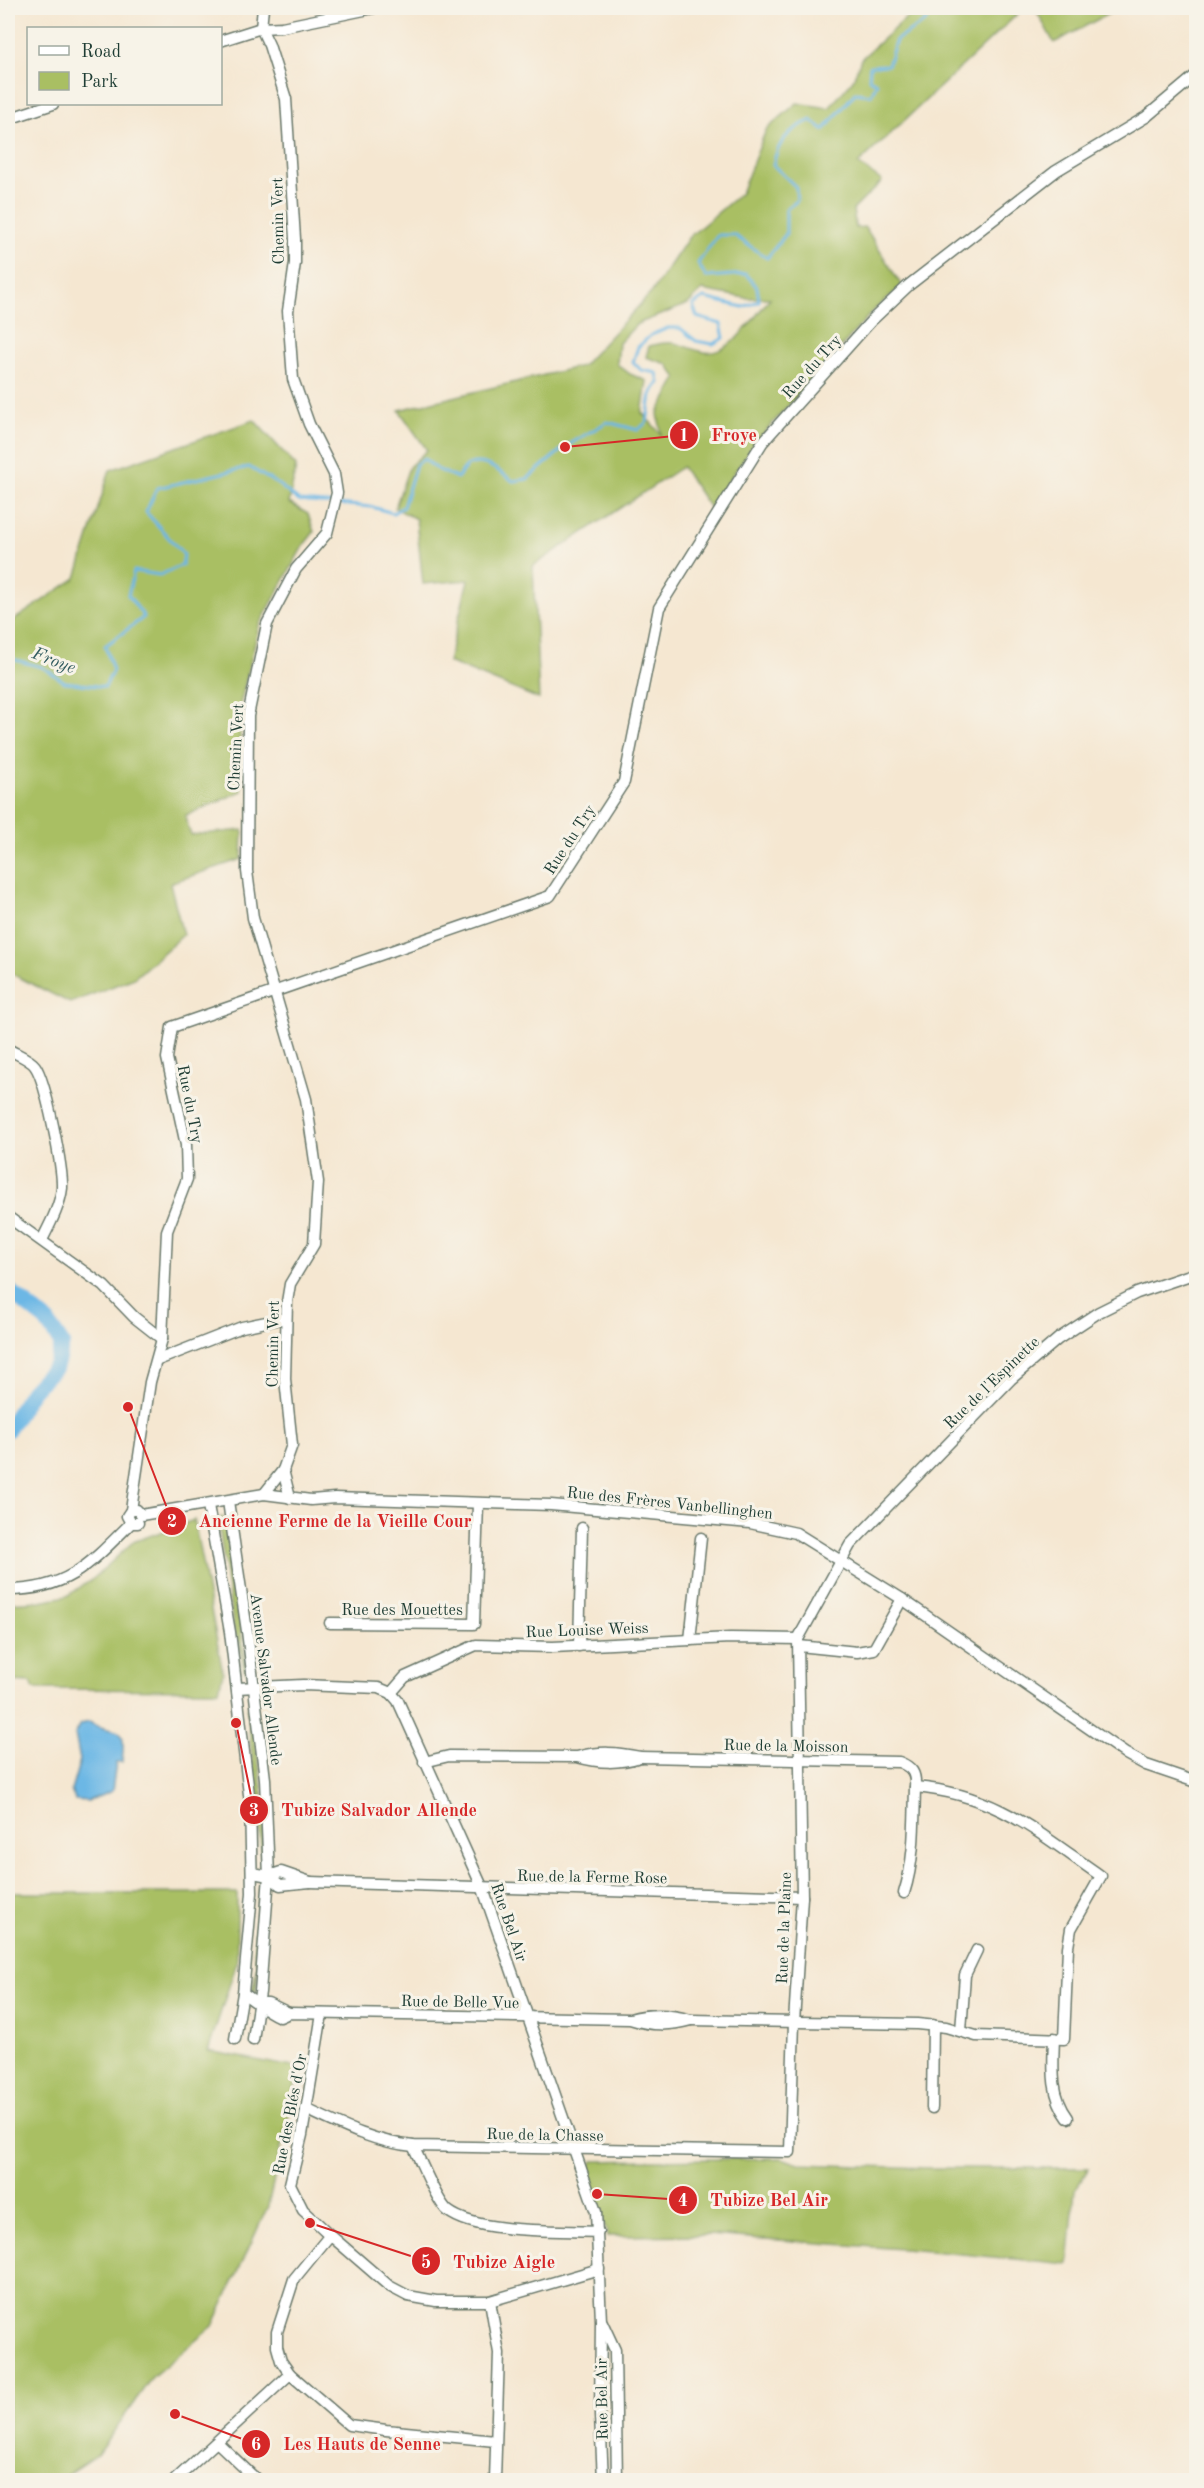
<svg xmlns="http://www.w3.org/2000/svg" width="1204" height="2488" font-family="'Old Standard TT',serif">
<rect width="100%" height="100%" fill="#f7f3e8"/>
<filter id="ink" filterUnits="userSpaceOnUse"><feTurbulence type="fractalNoise" baseFrequency=".0167" numOctaves="2"/><feDisplacementMap in="SourceGraphic" scale="12" xChannelSelector="R" yChannelSelector="G"/><feConvolveMatrix kernelMatrix="1 2 1 2 8 2 1 2 1" color-interpolation-filters="sRGB"/></filter>
<filter id="wash" filterUnits="userSpaceOnUse"><feTurbulence type="fractalNoise" baseFrequency=".008" numOctaves="4" result="noise"/><feDisplacementMap in="SourceGraphic" scale="24" xChannelSelector="R" yChannelSelector="G"/><feGaussianBlur stdDeviation="1.35" result="paint"/><feColorMatrix in="noise" values="0 0 0 0 0 0 0 0 0 0 0 0 0 0 0 0 0 1.4 0 .05"/><feComposite in="paint" operator="in"/></filter>
<g filter="url(#wash)">
<rect width="100%" height="100%" fill="#f5e7d1"/>
<g fill="#a9bf63" stroke="#647e4c" stroke-width="1.5" fill-rule="evenodd">
<path d="M917 8H1024L858 164 882 181 853 210 856 228 865 227 902 286 873 311 755 443 710 508 682 467 533 566 539 699 448 662 468 580 423 584 416 519 395 508 409 467 427 450 399 410 582 366 652 292 689 237 741 193 766 130 797 103 829 108 853 80 861 59ZM702 290 746 298H770C755 316 730 357 704 352 676 346 680 338 649 346L646 357 667 364 677 378 658 413 661 434 642 413 647 381 630 374 617 364 619 343 637 324 688 304Z"/>
<path d="M1035 8H1119L1054 43Z"/>
<path d="M254 420 296 466 289 503 308 514 314 532 303 546 259 626 239 709 242 791 185 816 191 835 243 830 242 859 170 883 183 935 134 978 70 1003 8 972V624L76 578 110 470Z"/>
<path d="M222 1517 225 1519 247 1673 244 1670 240 1644 234 1632 218 1520Z"/>
<path d="M194 1520 223 1673 219 1690 34 1689 31 1682 8 1681V1603L40 1601 67 1596 94 1578 133 1542Z"/>
<path d="M247 1708 252 1710 262 1787 266 1869 263 1867Z"/>
<path d="M261 1883 264 1884 256 1992 253 1990 257 1965 254 1950 259 1885Z"/>
<path d="M8 1893H237V1962L208 2051 299 2068 268 2206 213 2326 152 2377 97 2455 67 2475 71 2480H8Z"/>
<path d="M782 2158 798 2164 930 2168H1089L1075 2190 1068 2264 929 2251 709 2235 608 2236C603 2220 582 2175 593 2161Z"/>
</g>
<path fill="#6cb7e5" stroke="#467a8c" stroke-width="1.5" d="M89 1722C117 1738 127 1719 122 1762H116L112 1791 88 1801 75 1800 71 1791 80 1760 75 1734 81 1724Z"/>
<g fill="none" stroke-linecap="round" stroke-linejoin="round">
<path stroke="#6cb7e5" stroke-width="3" d="M8 658 42 667 65 682 105 687 113 670 105 646 144 617 128 595 134 571 160 575 182 565 184 555 146 512 157 488 249 467 279 485 299 501 372 507 393 513 403 507 416 464 424 459 437 469 457 478C460 475 463 469 467 466 482 456 501 473 513 481L527 479 565 447 607 422 638 430 647 422 651 394 659 383 657 373 641 370 633 362 638 347 651 335 668 328H680L696 341 713 344 724 338 721 324 697 317 693 305 704 298 743 307 759 301 757 287 746 274 706 277 698 263 718 235H734L767 258 786 234V209L797 201 796 187 773 165C778 141 789 130 811 120L824 130 855 93 871 95 877 83 869 79 870 66 888 65 896 40 925 22 936 8"/>
<path stroke="#6cb7e5" stroke-width="16" d="M8 1290 46 1320 62 1344 56 1366 32 1391 8 1429"/>
</g>
</g>
<g filter="url(#ink)">
<g fill="none" stroke-linecap="round" stroke-linejoin="round">
<g stroke="#6a786b" stroke-width="13">
<g id="minor">
<path d="M263 8 261 28 269 45 286 99 295 239V263L288 311 293 379 309 424 334 474 337 493 327 533 296 569 267 624 248 716 247 871 253 918 306 1099 318 1182 314 1244 290 1284 287 1302 285 1379 292 1445 283 1470 264 1494"/>
<path d="M220 41 261 28 282 27 374 8"/>
<path d="M8 119 53 104"/>
<path d="M8 1049C16 1054 30 1059 35 1066 46 1081 63 1169 62 1188 60 1206 50 1224 42 1240"/>
<path d="M8 1217 104 1286 134 1317 162 1339"/>
<path d="M158 1360 242 1327 286 1318"/>
<path d="M283 1470 290 1498"/>
<path d="M228 1501 247 1631 265 1779 269 1876 260 1992 253 2040"/>
<path d="M208 1505 230 1632 250 1803 252 1893 243 1993 235 2039"/>
<path d="M131 1510H137L141 1515 264 1494 311 1500 335 1498 551 1505 750 1523 796 1533 902 1599 1126 1754 1146 1765 1196 1782"/>
<path d="M131 1523 127 1516 131 1510 150 1382 162 1339 167 1231 187 1179 186 1145 167 1058 172 1027 550 896 624 782 659 608 762 443 872 320 909 285 1056 171 1146 117 1196 75"/>
<path d="M8 1590C68 1590 91 1563 131 1523H138"/>
<path d="M330 1623 474 1624 478 1504"/>
<path d="M690 1640 701 1538"/>
<path d="M579 1646 582 1528"/>
<path d="M799 1646 857 1652 874 1649 902 1599"/>
<path d="M237 1688 303 1685 379 1688 391 1693 398 1701 483 1889 596 2212 601 2321 600 2415 603 2480"/>
<path d="M391 1693 405 1677 476 1645 553 1647 730 1638 798 1639"/>
<path d="M640 1757 899 1762C912 1767 916 1773 915 1787 996 1794 1037 1832 1101 1876L1071 1929 1068 1947 1064 2039 976 2036 946 2027 917 2024 691 2020"/>
<path d="M424 1762 449 1756 577 1757C599 1751 617 1752 640 1757 618 1764 599 1763 577 1757"/>
<path d="M253 1873 269 1876 280 1885 310 1882 281 1872 269 1876"/>
<path d="M310 1882 802 1897"/>
<path d="M904 1893C915 1859 914 1822 915 1787"/>
<path d="M243 1993C256 2002 266 2011 280 2017L289 2013 630 2019C652 2026 669 2026 691 2020 670 2014 651 2013 630 2019"/>
<path d="M259 2003H268L289 2013"/>
<path d="M322 2014 302 2135 290 2184 303 2210 330 2235 389 2286 408 2296 436 2301H490L599 2269"/>
<path d="M961 2031 965 1975 977 1950"/>
<path d="M1054 2038C1053 2067 1050 2094 1068 2118"/>
<path d="M932 2108 933 2025"/>
<path d="M306 2109C342 2126 374 2142 413 2146L790 2152 794 2022 802 1897 798 1639 850 1545 1011 1379 1058 1339 1099 1312 1137 1293 1196 1273"/>
<path d="M413 2146C421 2161 437 2202 448 2211 478 2234 560 2230 598 2232"/>
<path d="M330 2235 294 2279 277 2332V2347L281 2361 290 2374 349 2425 386 2430 495 2441"/>
<path d="M490 2301 499 2353 495 2480"/>
<path d="M602 2322 615 2350 617 2480"/>
<path d="M217 2442 257 2480"/>
<path d="M175 2480 290 2374"/>
</g>
</g>
<use href="#minor" stroke="#fff" stroke-width="10"/>
</g>
</g>
<g text-anchor="middle" stroke-width="6" stroke-linejoin="round" paint-order="stroke">
<g font-size="16" fill="#1f3d34" stroke="#f7f3e8">
<text transform="translate(277 221) rotate(-91)" y="6">Chemin Vert</text>
<text transform="translate(811 366) rotate(-48)" y="6">Rue du Try</text>
<text transform="translate(235 747) rotate(-87)" y="6">Chemin Vert</text>
<text transform="translate(569 839) rotate(-57)" y="6">Rue du Try</text>
<text transform="translate(191 1104) rotate(79)" y="6">Rue du Try</text>
<text transform="translate(272 1344) rotate(-89)" y="6">Chemin Vert</text>
<text transform="translate(991 1382) rotate(-44)" y="6">Rue de l'Espinette</text>
<text transform="translate(670 1502) rotate(6)" y="6">Rue des Frères Vanbellinghen</text>
<text x="402" y="1615">Rue des Mouettes</text>
<text transform="translate(587 1629) rotate(-2)" y="6">Rue Louise Weiss</text>
<text transform="translate(267 1679) rotate(83)" y="6">Avenue Salvador Allende</text>
<text transform="translate(786 1745) rotate(1)" y="6">Rue de la Moisson</text>
<text transform="translate(592 1876) rotate(1)" y="6">Rue de la Ferme Rose</text>
<text transform="translate(510 1922) rotate(71)" y="6">Rue Bel Air</text>
<text transform="translate(783 1928) rotate(-88)" y="6">Rue de la Plaine</text>
<text transform="translate(460 2001) rotate(1)" y="6">Rue de Belle Vue</text>
<text transform="translate(289 2114) rotate(-79)" y="6">Rue des Blés d'Or</text>
<text transform="translate(545 2134) rotate(1)" y="6">Rue de la Chasse</text>
<text transform="translate(601 2399) rotate(-91)" y="6">Rue Bel Air</text>
</g>
<g font-size="18" font-style="italic" fill="#325c60" stroke="#f7f3e8">
<text transform="translate(54 660) rotate(21)" y="6">Froye</text>
</g>
</g>
<path fill="none" stroke="#d62828" stroke-width="2" d="M565 447L684 435M128 1407L172 1521M236 1723L254 1810M597 2194L683 2200M310 2223L426 2261M175 2414L256 2444"/>
<g fill="#d62828" stroke="#f7f3e8" stroke-width="2">
<circle cx="565" cy="447" r="6"/>
<circle cx="128" cy="1407" r="6"/>
<circle cx="236" cy="1723" r="6"/>
<circle cx="597" cy="2194" r="6"/>
<circle cx="310" cy="2223" r="6"/>
<circle cx="175" cy="2414" r="6"/>
<circle cx="684" cy="435" r="15"/>
<circle cx="172" cy="1521" r="15"/>
<circle cx="254" cy="1810" r="15"/>
<circle cx="683" cy="2200" r="15"/>
<circle cx="426" cy="2261" r="15"/>
<circle cx="256" cy="2444" r="15"/>
</g>
<g font-size="18" text-anchor="middle" font-weight="bold" fill="#fff">
<text x="684" y="441">1</text>
<text x="172" y="1527">2</text>
<text x="254" y="1816">3</text>
<text x="683" y="2206">4</text>
<text x="426" y="2268">5</text>
<text x="256" y="2450">6</text>
</g>
<g font-size="18" text-anchor="middle" font-weight="bold" fill="#d62828" stroke="#f7f3e8" stroke-width="6" stroke-linejoin="round" paint-order="stroke">
<text x="734" y="441">Froye</text>
<text x="335" y="1527">Ancienne Ferme de la Vieille Cour</text>
<text x="379" y="1816">Tubize Salvador Allende</text>
<text x="769" y="2206">Tubize Bel Air</text>
<text x="504" y="2268">Tubize Aigle</text>
<text x="362" y="2450">Les Hauts de Senne</text>
</g>
<rect width="1204" height="2488" fill="none" stroke="#f7f3e8" stroke-width="30"/>
<rect x="27" y="27" width="195" height="78" fill="#f7f3e8" stroke="#a1aaa0" stroke-width="1.5"/>
<rect x="39" y="46" width="30" height="9" fill="#ffffff" stroke="#a1aaa0" stroke-width="1.5"/>
<text x="81" y="57" font-size="18" fill="#1f3d34">Road</text>
<rect x="39" y="72" width="30" height="18" fill="#a9bf63" stroke="#a1aaa0" stroke-width="1.5"/>
<text x="81" y="87" font-size="18" fill="#1f3d34">Park</text>
</svg>
